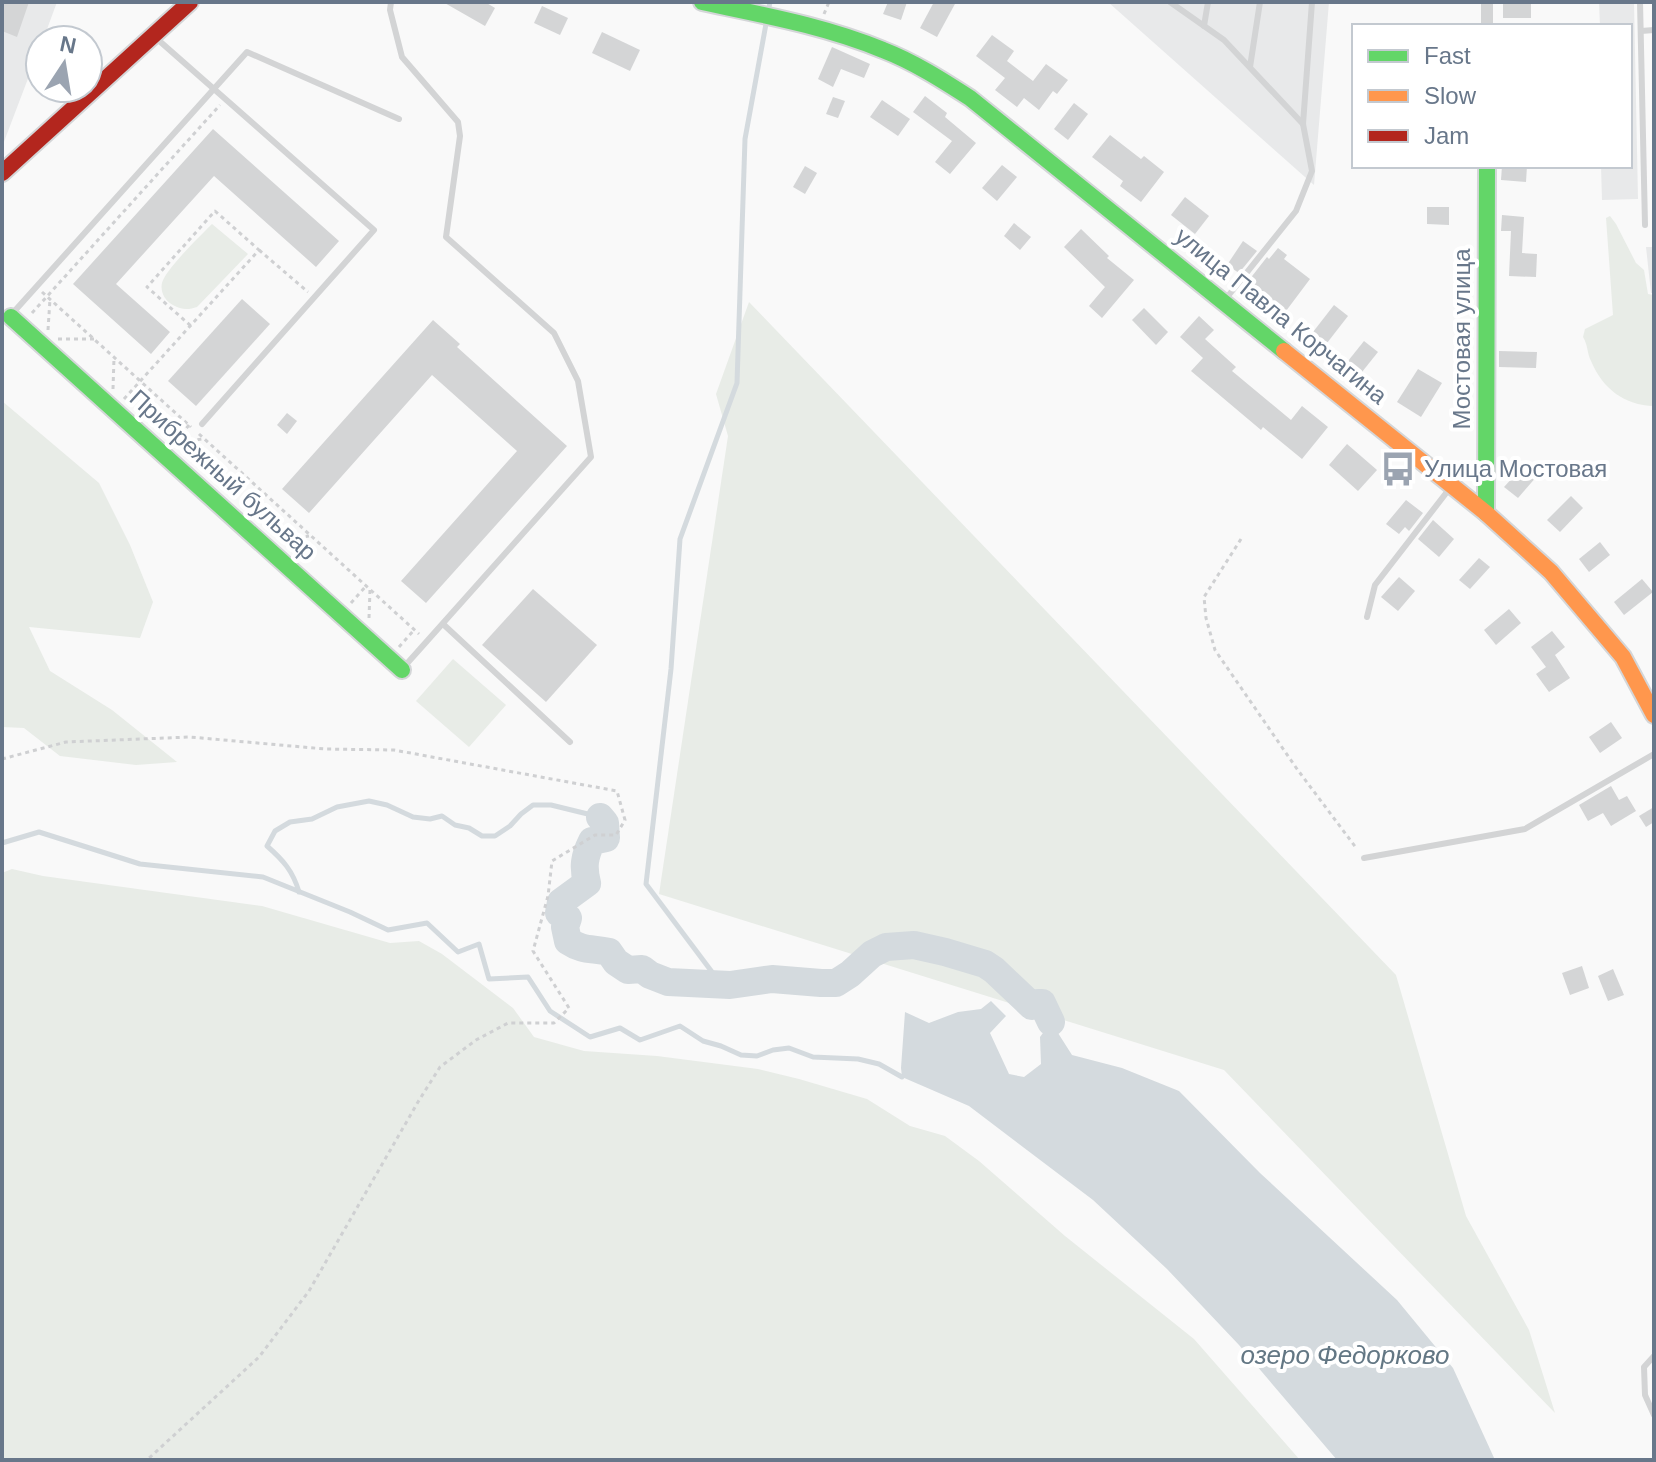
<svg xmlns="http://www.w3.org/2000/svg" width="1656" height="1462" font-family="Arial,sans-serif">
<rect width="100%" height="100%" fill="#f9f9f9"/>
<g fill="#e8e9ea">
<path d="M2 2H57L43 40H40V47L2 147Z"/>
<path d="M1108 2H1329L1314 185Z"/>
<path d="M1599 2H1634L1638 199 1602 200 1601 166H1630V26H1600Z"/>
<path d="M1646 247H1654V293H1651Z"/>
</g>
<g fill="#e8ece7">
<path d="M1610 216 1616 224 1636 263 1644 270 1648 294 1654 295V406C1624 405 1603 389 1591 361 1587 353 1588 345 1583 337L1585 329 1613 315 1606 218Z"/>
<path d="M212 224 248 254 197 307C189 310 181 310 173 305 165 301 160 292 162 283 165 270 201 235 212 224Z"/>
<path d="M749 302 1396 975 1466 1216 1529 1330 1555 1413 1224 1070 659 894 728 436 716 394Z"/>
<path d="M2 401 99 483 130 545 153 602 140 638 29 627 50 671 112 710 177 762 136 765 60 756 24 728 2 727Z"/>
<path d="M453 659 506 705 469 747 416 701Z"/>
<path d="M12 869 43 876 262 906 390 943 419 941 442 954 513 1008 534 1037 584 1051 657 1056 758 1069 799 1079 867 1099 910 1126 945 1136 979 1161 1065 1236 1194 1339 1300 1460H2V873Z"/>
</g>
<path fill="#d4dade" d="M991 1001 1006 1016 990 1033 1009 1074 1024 1077 1041 1064 1040 1037 1051 1022 1072 1055 1122 1068 1179 1091 1260 1173 1397 1300 1453 1368 1495 1460H1337L1239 1345 1167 1269 1093 1200 969 1106 902 1077 901 1068 905 1012 929 1023 958 1012 981 1009Z"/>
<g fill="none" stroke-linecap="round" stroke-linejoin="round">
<g stroke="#d4dade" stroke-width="5">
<path d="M2 843 39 832 140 864 263 877 350 912 388 930 427 923 458 952 479 944 489 979 528 977 550 1011 590 1037 620 1028 640 1040 680 1026 703 1041 721 1046 741 1055 757 1056 773 1050 789 1048 813 1057 858 1059 879 1064 902 1077"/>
<path d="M299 892C293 871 283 860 267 846L275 831 290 822 312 819 337 807 369 801 387 805 413 817 430 819 442 816 455 825 469 828 482 836H495L510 826 521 814 533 805H551L600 817"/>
<path d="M721 984 646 884 671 669 680 539 737 383 745 139 770 2"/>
</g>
<path stroke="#d4dade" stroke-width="28" d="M600 817 605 823 606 838 592 841C584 857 583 867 587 883L561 902 559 913 568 918 565 927 568 941C583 951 592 948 609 952L616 962 628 970 642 969 650 975 668 982 730 985 772 979 821 983H836L850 974 872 954 886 947 914 945 945 952 985 964 994 970 1032 1006 1038 1003H1042L1051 1022"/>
</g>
<g fill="#d4d5d6">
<path d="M2 2H29L17 37 2 31Z"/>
<path d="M443 2H485L495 8 485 26Z"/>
<path d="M888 2H907L901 20 883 14Z"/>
<path d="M934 2H956L937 37 920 28Z"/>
<rect x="1503" y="2" width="28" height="16"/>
<path d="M542 6 568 18 560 35 534 23Z"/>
<path d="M602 32 640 50 630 71 592 53Z"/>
<path d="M992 35 1014 51 1007 61 1033 81 1046 64 1068 80 1057 94 1053 91 1039 110 1024 98 1017 107 995 90 1005 78 976 56Z"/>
<path d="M832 47 870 64 864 78 841 69 833 87 818 79Z"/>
<path d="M925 96 947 113 945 117 976 143 950 174 935 162 952 141 913 112Z"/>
<path d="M833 97 845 101 838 118 826 114Z"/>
<path d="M882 100 910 119 898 136 870 117Z"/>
<path d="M1074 103 1088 114 1068 140 1054 129Z"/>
<path d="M213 129 339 241 316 267 214 176 116 284 170 332 151 354 73 284Z"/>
<path d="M1110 135 1141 159 1144 156 1164 172 1141 202 1120 186 1123 181 1092 157Z"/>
<path d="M1002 165 1017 177 997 201 982 188Z"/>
<path d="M805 166 817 173 805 194 793 187Z"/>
<path d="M1502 166H1527L1526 182 1501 180Z"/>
<path d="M1185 197 1209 216 1195 234 1171 215Z"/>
<path d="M1427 207H1449V225L1427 224Z"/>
<path d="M1502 215 1524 217 1522 253 1537 254 1536 277 1509 276 1511 231H1501Z"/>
<path d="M1014 223 1031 237 1020 250 1004 236Z"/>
<path d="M1081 229 1109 256 1107 258 1134 280 1102 318 1089 306 1105 287 1064 247Z"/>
<path d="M1243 241 1257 251 1239 273 1227 265Z"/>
<path d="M1278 248 1287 255 1284 259 1310 279 1286 311 1250 284 1252 282 1249 280 1267 257 1269 259Z"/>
<path d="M242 299 270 324 196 406 168 381Z"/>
<path d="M1334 305 1348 316 1327 343 1313 332Z"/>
<path d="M1144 308 1168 332 1156 345 1132 320Z"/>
<path d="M1199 316 1214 330 1205 339 1236 367 1232 371 1291 420 1302 406 1328 427 1302 459 1263 427 1261 430 1191 371 1203 358 1180 337Z"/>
<path d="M433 320 460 344 457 347 567 446 426 603 401 581 517 451 432 375 309 513 282 489Z"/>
<path d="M1364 341 1378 352 1362 372 1348 361Z"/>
<path d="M1499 351 1537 352 1536 368 1499 367Z"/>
<path d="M1418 369 1442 383 1421 417 1397 402Z"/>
<path d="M287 413 297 421 287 434 277 425Z"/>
<path d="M1347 444 1377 470 1358 491 1329 465Z"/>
<path d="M1525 464 1538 475 1518 498 1504 487Z"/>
<path d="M1571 496 1583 508 1560 532 1547 520Z"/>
<path d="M1406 500 1423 513 1409 531 1405 527 1399 534 1386 524Z"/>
<path d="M1433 520 1454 539 1439 557 1418 539Z"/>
<path d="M1600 542 1610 555 1589 572 1579 559Z"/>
<path d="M1479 558 1490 567 1470 589 1459 580Z"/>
<path d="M1399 577 1415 591 1398 611 1381 597Z"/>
<path d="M1642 579 1653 592 1624 615 1614 602Z"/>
<path d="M533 589 597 645 546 702 482 645Z"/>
<path d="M1509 609 1521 623 1496 645 1484 630Z"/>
<path d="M1552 631 1565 647 1555 655 1570 678 1549 692 1536 674 1546 667 1531 647Z"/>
<path d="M1611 722 1622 738 1600 753 1589 737Z"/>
<path d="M1611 786 1619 800 1627 796 1636 811 1611 826 1603 813 1588 821 1579 805Z"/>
<path d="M1654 807V822L1646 827 1639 816Z"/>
<path d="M1582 966 1589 988 1570 995 1562 973Z"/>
<path d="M1613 969 1624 995 1608 1001 1598 976Z"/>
</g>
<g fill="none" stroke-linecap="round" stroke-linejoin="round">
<g stroke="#d4d6d8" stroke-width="20">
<g id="fast">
<path d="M702 2C763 15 825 26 883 50 914 62 942 80 970 98L1284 351"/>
<path d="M11 317 402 670"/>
<path d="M1486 513 1487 166"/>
</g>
</g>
<g stroke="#d4d6d8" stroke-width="20">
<path id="slow" d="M1284 351 1486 513 1551 572 1623 657 1654 715"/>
</g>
<g stroke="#d4d6d8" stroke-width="20">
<path id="jam" d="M2 173 190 2"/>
</g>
<g stroke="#cfd0d2" stroke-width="3" stroke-dasharray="4 4" stroke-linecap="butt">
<path d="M824 14 829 2"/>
<path d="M259 250 308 292"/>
<path d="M42 292 191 427"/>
<path d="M32 313 220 105"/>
<path d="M48 330 50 299"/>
<path d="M58 339H94"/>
<path d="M113 389 114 358"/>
<path d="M124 399 259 250 215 211 147 287 191 326"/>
<path d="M189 425 174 444 202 439"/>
<path d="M199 434 419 634"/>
<path d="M247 510 263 492"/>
<path d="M1241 539 1204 597 1206 618 1215 650 1297 769 1357 849"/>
<path d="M282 540 309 536"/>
<path d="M351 603 366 586"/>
<path d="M369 618 370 590"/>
<path d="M399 647 414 630"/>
<path d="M2 759 66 742 190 737 325 749 394 750 617 791 625 820 616 835H595L552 861 548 896 533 951 569 1008 554 1023H508L476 1040 440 1067 418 1102 309 1291 259 1357 147 1460"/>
</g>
<g stroke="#d3d4d5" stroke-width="6">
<path d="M391 2 390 10 402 57 458 122 460 136 446 237 554 333 578 381 591 457 403 668"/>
<path d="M1170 2 1224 40 1303 124"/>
<path d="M1640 2 1645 225"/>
<path d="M1204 26 1208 2"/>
<path d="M1641 31 1654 30"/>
<path d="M156 38 374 230 202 424"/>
<path d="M1250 67 1260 2"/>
<path d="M1224 301 1296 211 1312 171 1303 124 1312 2"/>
<path d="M11 315 247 52 399 119"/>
<path d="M1367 617 1375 585 1450 488"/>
<path d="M443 624 570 742"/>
<path d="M1364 858 1525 829 1654 754"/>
<path d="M1654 1356 1644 1367 1645 1395 1654 1415"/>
</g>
<path stroke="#d3d4d5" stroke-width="12" d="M1487 26V2"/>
<use href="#fast" stroke="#63d668" stroke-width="16"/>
<use href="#slow" stroke="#ff974d" stroke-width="16"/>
<use href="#jam" stroke="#b3261e" stroke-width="16"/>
</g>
<defs>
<g id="bus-bare" transform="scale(2.76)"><path d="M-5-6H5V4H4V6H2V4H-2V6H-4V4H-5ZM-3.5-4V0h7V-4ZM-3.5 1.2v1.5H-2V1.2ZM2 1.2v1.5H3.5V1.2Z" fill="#9ba4b1" stroke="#fff" stroke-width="2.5" paint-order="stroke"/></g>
</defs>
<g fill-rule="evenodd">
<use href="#bus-bare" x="1398" y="469"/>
</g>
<g text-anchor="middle" stroke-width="8" stroke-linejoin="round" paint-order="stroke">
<g font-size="24" fill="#68778a" stroke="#fff">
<text transform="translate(1281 316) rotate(39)" y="8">улица Павла Корчагина</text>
<text transform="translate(1462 339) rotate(-90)" y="8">Мостовая улица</text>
<text transform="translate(223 475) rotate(42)" y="8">Прибрежный бульвар</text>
</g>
<g font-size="24" fill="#68778a" stroke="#fff" text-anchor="start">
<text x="1424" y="477">Улица Мостовая</text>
</g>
<g font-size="26" font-style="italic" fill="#637784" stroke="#fff">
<text x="1345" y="1364">озеро Федорково</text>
</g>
</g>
<rect width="1656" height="1462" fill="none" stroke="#68778a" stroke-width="8"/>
<rect x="1352" y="24" width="280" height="144" fill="#ffffff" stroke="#c3c9d0" stroke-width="2"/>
<rect x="1368" y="50" width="40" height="12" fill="#63d668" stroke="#c3c9d0" stroke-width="2"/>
<text x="1424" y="64" font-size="24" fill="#68778a">Fast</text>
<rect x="1368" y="90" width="40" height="12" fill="#ff974d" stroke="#c3c9d0" stroke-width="2"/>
<text x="1424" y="104" font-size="24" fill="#68778a">Slow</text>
<rect x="1368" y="130" width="40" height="12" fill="#b3261e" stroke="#c3c9d0" stroke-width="2"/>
<text x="1424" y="144" font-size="24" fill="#68778a">Jam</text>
<g transform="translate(64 64) rotate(12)"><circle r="38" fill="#ffffff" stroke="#c3c9d0" stroke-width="2"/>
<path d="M0-6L14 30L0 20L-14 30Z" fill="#9ba4b1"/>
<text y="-12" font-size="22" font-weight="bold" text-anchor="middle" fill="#68778a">N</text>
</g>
</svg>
